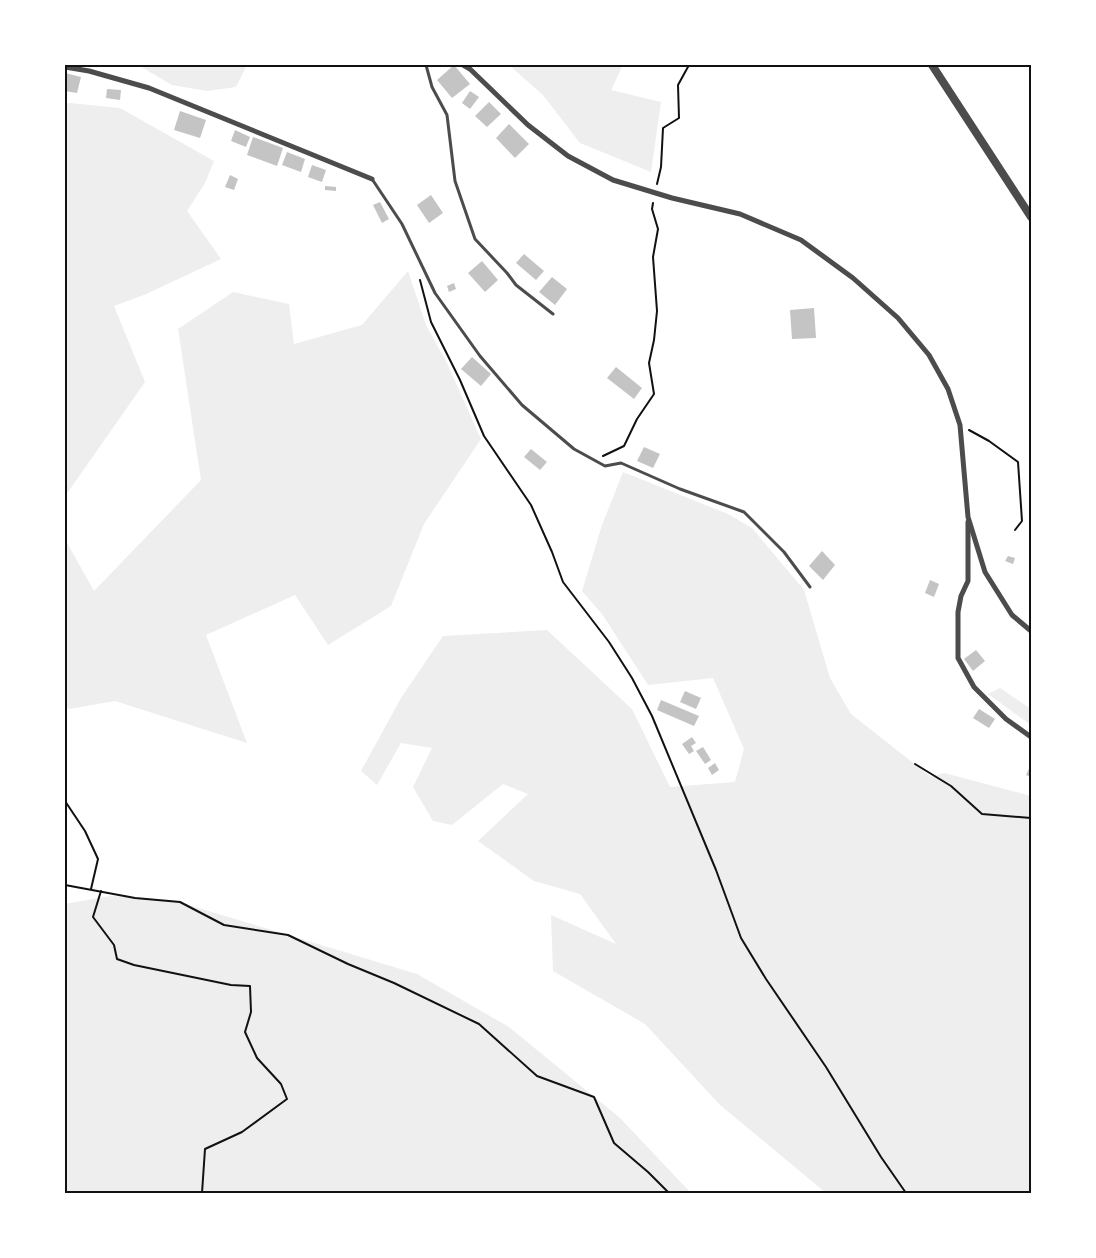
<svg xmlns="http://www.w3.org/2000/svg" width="1096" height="1258" font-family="'Fira Sans Condensed',sans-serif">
<rect width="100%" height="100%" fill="#fff"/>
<g fill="#eee">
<path d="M138 65H247L236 87 207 91 172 85Z"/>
<path d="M509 65H623L611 90 661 102 651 172 580 143 543 95Z"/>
<path d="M70 103 120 108 214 161 205 183 187 211 221 259 144 295 114 306 145 382 68 492H65V104Z"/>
<path d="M408 271 426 325 447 363 481 439 424 524 391 606 328 645 295 595 206 635 247 743 115 701 69 709 65 706V539L94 591 201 480 178 329 233 292 289 304 294 344 362 325Z"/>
<path d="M623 472 728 514 752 528 804 590 830 678 851 714 931 777 944 773 1031 796V1193H826L720 1105 645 1024 553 971 551 915 616 944 580 894 534 881 478 841 528 794 503 784 452 825 433 821 413 787 432 748 401 743 377 785 361 771 401 698 443 636 547 630 632 709 670 787 735 782 744 749 713 678 648 685 602 614 582 591 602 525Z"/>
<path d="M1000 688 1031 709V725L988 694Z"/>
<path d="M110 896 172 900 417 974 509 1027 620 1118 691 1193H65V904Z"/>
</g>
<g fill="#c4c4c4">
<path d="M454 65 470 84 452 98 437 80Z"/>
<path d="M65 73 81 77 77 93 65 91Z"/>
<path d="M107 89 121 90 120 100 106 98Z"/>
<path d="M470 91 479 97 470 109 462 103Z"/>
<path d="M489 102 501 114 487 127 475 116Z"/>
<path d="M180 111 206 120 200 138 174 130Z"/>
<path d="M509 124 529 144 515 158 496 138Z"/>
<path d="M235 130 250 137 246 147 231 141Z"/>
<path d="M253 137 283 148 277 166 247 155Z"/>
<path d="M287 152 305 159 301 172 282 165Z"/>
<path d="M312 165 326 170 322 182 308 177Z"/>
<path d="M230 175 238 179 234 190 225 187Z"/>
<path d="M325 186 336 187V191L325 190Z"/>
<path d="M431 195 443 213 429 223 417 205Z"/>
<path d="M380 202 389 219 382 223 373 205Z"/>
<path d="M524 254 544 271 536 280 516 263Z"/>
<path d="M482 261 498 280 485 292 468 273Z"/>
<path d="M552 277 567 289 555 305 539 292Z"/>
<path d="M454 283 456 289 449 292 447 286Z"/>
<path d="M814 308 816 338 792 339 790 310Z"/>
<path d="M472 357 491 374 481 386 461 369Z"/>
<path d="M616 367 642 388 634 399 607 378Z"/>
<path d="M644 447 660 454 653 468 637 461Z"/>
<path d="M531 449 547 462 540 470 524 457Z"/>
<path d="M822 551 835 565 823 580 809 566Z"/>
<path d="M1008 556 1015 558 1013 564 1005 561Z"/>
<path d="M930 580 939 584 934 597 925 593Z"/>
<path d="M976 650 985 661 973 671 964 659Z"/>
<path d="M685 691 701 698 696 709 680 702Z"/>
<path d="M661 700 699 716 694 726 657 710Z"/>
<path d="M979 709 995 719 989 728 973 718Z"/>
<path d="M692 737 696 743 691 746 694 751 689 754 682 744Z"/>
<path d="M703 747 711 760 705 764 696 751Z"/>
<path d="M715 763 719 770 712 775 708 768Z"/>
<path d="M1031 764V777L1026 775Z"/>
</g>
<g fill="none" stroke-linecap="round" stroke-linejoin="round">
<g stroke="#111" stroke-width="2">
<path d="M657 184 661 167 663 128 679 118 678 85 689 65"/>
<path d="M420 280 431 322 460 380 484 436 531 505 552 552 563 582 609 642 632 678 652 716 716 870 741 938 766 979 826 1067 881 1157 906 1193"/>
<path d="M969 430 989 441 1018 462 1022 521 1015 530"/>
<path d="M603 456 624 446 637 419 654 394 649 363 654 340 657 311 653 257 658 229 652 209 653 203"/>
<path d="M915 764 951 786 982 814 1031 818"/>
<path d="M65 801 85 831 98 859 91 889"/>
<path d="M65 885 135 898 180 902 224 925 288 935 348 964 394 983 479 1024 537 1076 594 1097 614 1143 648 1172 669 1193"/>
<path d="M101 891 93 917 114 945 117 959 134 965 231 985 250 986 251 1012 245 1032 257 1058 281 1084 287 1099 242 1132 205 1149 202 1193"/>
</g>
<g stroke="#4c4c4c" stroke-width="3">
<path d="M426 65 432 87 447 115 455 181 475 239 507 273 516 285 553 314"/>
<path d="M372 179 402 224 435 293 480 356 522 405 574 449 605 466 621 463 680 489 744 512 784 552 810 587"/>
</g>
<g stroke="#4c4c4c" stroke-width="5">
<path d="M463 65 470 69 528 125 568 156 613 180 672 198 740 214 801 240 853 278 898 318 929 355 948 389 960 425 968 517 985 572 1012 615 1031 631"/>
<path d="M65 67 89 71 149 88 372 179"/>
<path d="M968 522V581L961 596 958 612V658L974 687 1006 719 1031 737"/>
</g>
<path stroke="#4c4c4c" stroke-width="8" d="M932 65 1031 217"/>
</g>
<rect width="1096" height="1258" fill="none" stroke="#ffffff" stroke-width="132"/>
<rect x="66" y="66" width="964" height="1126" fill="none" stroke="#111" stroke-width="2"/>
</svg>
